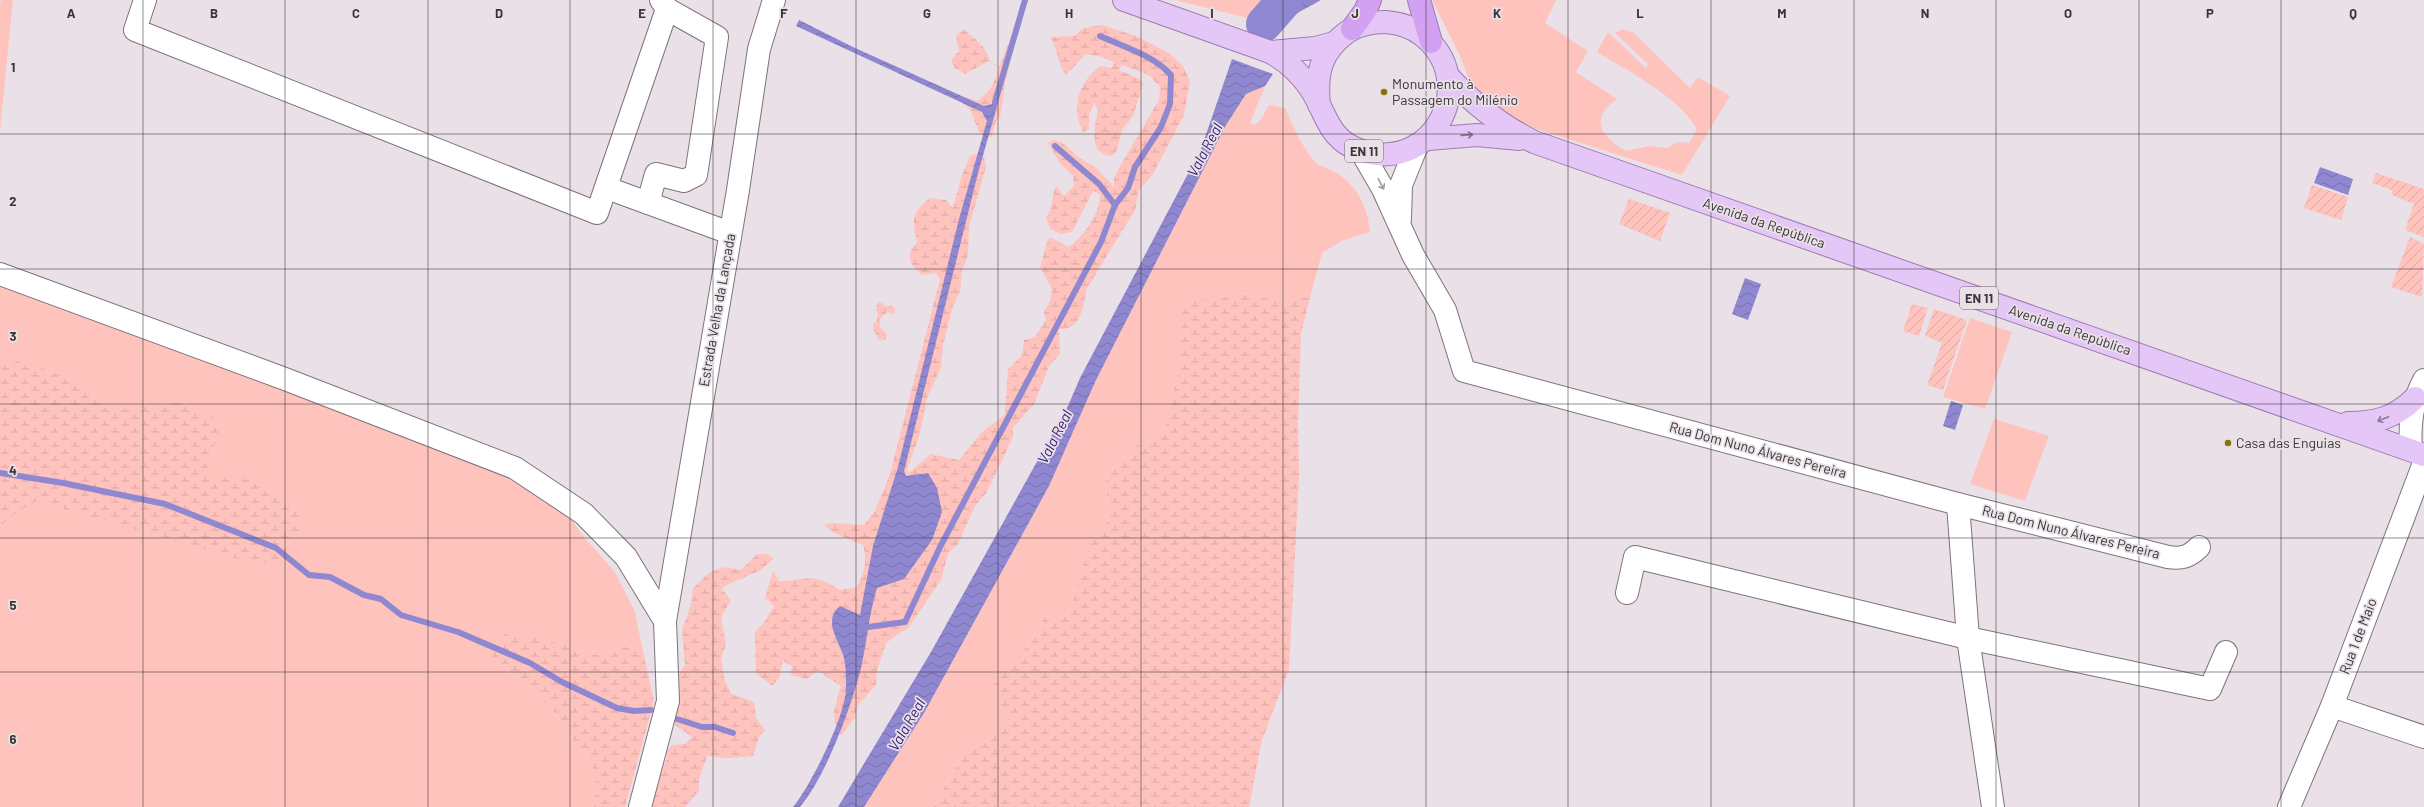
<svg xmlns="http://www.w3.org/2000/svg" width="2424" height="807" font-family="Barlow,sans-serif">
<defs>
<pattern id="wetland-marsh" width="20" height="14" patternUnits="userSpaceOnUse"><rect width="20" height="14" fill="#ffc3be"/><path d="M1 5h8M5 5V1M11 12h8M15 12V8" fill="none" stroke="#dba8a4"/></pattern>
<pattern id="garden-furrows" width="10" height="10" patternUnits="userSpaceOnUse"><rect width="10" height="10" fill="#ffc3be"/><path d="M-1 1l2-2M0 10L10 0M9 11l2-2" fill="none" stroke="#dba8a4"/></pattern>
<pattern id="water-waves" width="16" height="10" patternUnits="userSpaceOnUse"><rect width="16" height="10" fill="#8f88d1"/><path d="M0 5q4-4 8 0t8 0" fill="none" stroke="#7670ab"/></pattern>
</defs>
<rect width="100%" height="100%" fill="#eae0e7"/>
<g fill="#ffc3be">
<path d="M1 0H13L0 131V4Z"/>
<path d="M1175 0H1261L1252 19Z"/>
<path d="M1432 0H1556L1545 23 1588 51 1576 72 1617 99C1589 119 1600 136 1626 151L1649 146 1667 148 1678 142 1689 143 1697 129C1678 96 1629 72 1597 52L1608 32 1646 68 1648 64 1615 33 1622 29 1634 33 1690 88 1698 77 1730 96 1682 175 1518 123 1473 90 1460 56Z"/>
<path d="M1265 86 1250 123 1255 125 1262 118 1269 105 1285 108C1293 126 1302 147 1315 162 1320 167 1330 169 1337 173 1358 187 1368 208 1370 232L1341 241 1322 253 1310 297 1278 301 1243 293 1217 299 1193 301 1182 313V345L1172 403 1163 436 1135 446 1106 476 1108 521 1090 543 1070 612 1045 617 1033 639 993 687 1008 721 991 739 966 749 933 807H864L924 713 1049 486 1096 380 1226 125 1246 94Z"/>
<path d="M0 279 507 474 562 506 582 535 615 572 635 612 644 656 632 645 597 655 544 639 492 657 551 707 571 736 593 768 597 789 592 807H0Z"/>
<path d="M1970 318 2012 332 1985 409 1943 397Z"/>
<path d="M1994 419 2049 436 2025 501 1970 484Z"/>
</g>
<g fill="url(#wetland-marsh)">
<path d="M1102 25 1136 36 1169 53 1183 66 1190 81 1184 115 1153 174 1139 190 1135 210 1086 290C1084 307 1080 331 1059 329L1060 354 1049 366 1034 404 1013 428V437L987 492 975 506 958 544 948 553 941 580 909 627 886 643 877 671 876 685 858 705 855 718 841 735C829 715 835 708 841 686L818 671 807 679 791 675 792 666 783 661 779 678 772 686 756 673 755 632 763 624 774 606 765 598 773 571 779 581C811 581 809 571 840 590L857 587C864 573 868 560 863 545L834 533 824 525 832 523 864 525 875 511 890 474 940 279 936 273 922 275C910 266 904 254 917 243 913 219 909 215 930 198L946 200 953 208 961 178 970 156 975 154 984 157 986 167 969 227 968 255 962 271 960 292 953 306 943 345 941 368 927 398 919 437 907 469 909 473 931 454 959 460 982 432 1005 415 1008 369 1022 355 1024 340 1035 337 1046 320 1044 312 1050 301 1052 289 1040 267 1048 239 1052 238 1069 247C1085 234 1099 216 1100 194L1093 191 1072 232 1061 234 1050 229 1046 218C1053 210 1051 197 1056 186L1064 196 1074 186 1073 176 1059 162 1048 143 1053 140 1062 142 1078 157 1096 168 1114 187V179L1119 168 1159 100 1160 87 1149 75 1122 65 1119 70 1140 79 1143 84 1133 116 1122 130 1117 150 1112 156C1087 155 1095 126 1098 110L1094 103 1089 116V129L1083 132C1070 107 1079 81 1101 66L1112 68 1114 62 1102 57 1086 54 1066 75C1057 63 1058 49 1050 37L1074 36 1084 28Z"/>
<path d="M963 29C974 38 987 47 990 61L999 67 1008 44 1013 50 1005 82 1000 117 995 123 992 137 980 134 970 109 963 104 968 98 977 101C989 94 996 81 999 68L989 61 965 74 955 68 952 63V59L959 51 956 37Z"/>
<path d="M1243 293 1278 301 1310 297 1301 334 1298 424 1299 476 1289 670 1262 740 1249 807H933L966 749 991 739 1008 721 992 687 1033 639 1045 617 1070 612 1090 542 1108 521 1106 476 1135 446 1163 436C1175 395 1182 355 1182 313L1193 300 1217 299Z"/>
<path d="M878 302 882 303 886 307 890 305 895 308 894 314 887 312 880 319V327L887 334 885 340H879L873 329V323L876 322 878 315 876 309Z"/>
<path d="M20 360 60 375 110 411 184 402 212 416 220 436 207 457 209 476 249 479 300 515 299 532 277 564 243 560 36 501 11 516 0 527V368Z"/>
<path d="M757 554H768L773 559 761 570 725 586 722 589 731 600 721 618 726 644 721 659 725 681 731 694 754 702 756 718 765 730 759 737 753 756 729 758 707 756 699 780V791L685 807H652L663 766 667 759 666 752 672 745 685 744 692 737 675 725C674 706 673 679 685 665L682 630 691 605 693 588 709 573 723 567 741 570Z"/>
<path d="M504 634 544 639 597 655 632 645 644 656 654 701 625 807H592L597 789 593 768 571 736 551 707 492 657Z"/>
</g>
<g fill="url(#garden-furrows)">
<path d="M2376 173 2424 189V237L2405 230 2414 204 2392 195V190L2372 183Z"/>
<path d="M2312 185 2348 197 2341 220 2304 208Z"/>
<path d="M1629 199 1670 213 1660 241 1619 224Z"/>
<path d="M2410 237 2424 244 2422 297 2391 287Z"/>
<path d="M1912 304 1928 308 1919 336 1903 331Z"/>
<path d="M1934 309 1967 320 1943 390 1927 385 1942 343 1925 336Z"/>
</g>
<g fill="url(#water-waves)">
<path d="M1261 0H1321L1290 17 1279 29 1252 19Z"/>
<path d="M799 20 855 48 984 106 992 104 997 90 998 103 978 173 904 471 906 476 928 473 937 488 942 512 932 540 904 579 877 588C869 614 867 641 861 668 851 708 826 776 800 807H793C810 787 848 712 846 685 846 677 846 666 844 658 839 640 822 621 840 606L860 615 873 546 898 467 959 219 987 121 982 112 796 26Z"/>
<path d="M1232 59 1273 74 1265 86 1246 94 1226 125 1096 380 1049 486 924 713 864 807H838L931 652 1068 406 1080 378 1201 149Z"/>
<path d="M2320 167 2353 179 2348 195 2314 183Z"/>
<path d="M1745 278 1761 284 1748 320 1732 314Z"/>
<path d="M1951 401 1963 405 1955 430 1943 426Z"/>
</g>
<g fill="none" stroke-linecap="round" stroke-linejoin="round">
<g stroke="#8f88d1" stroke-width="6">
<path d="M1100 36C1124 47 1153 55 1171 75L1170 104 1161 127 1135 167 1128 188 1115 205"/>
<path d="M995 102 1025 0"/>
<path d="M0 473 63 483 165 504 276 548 309 575 330 577 364 595 381 599 401 615 458 632 530 663 562 682 617 708 634 711 651 710"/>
<path d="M861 628 905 622 940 547 1101 242 1115 205 1099 184 1055 146"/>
<path d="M677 719 702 727H715L733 733"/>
</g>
<path stroke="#8f88d1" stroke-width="36" d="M1264 24 1285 0"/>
<g stroke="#7d747a" stroke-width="24">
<g id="minor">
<path d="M145 0 135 30 597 213 667 9 661 0"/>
<path d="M1361 151 1383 189 1413 255 1445 310 1464 371 1958 504 2168 557C2182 559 2189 557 2199 547"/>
<path d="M607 188 730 233"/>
<path d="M648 203 656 174 684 181 696 175 717 37 667 9"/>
<path d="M1400 219 1401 185 1416 148"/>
<path d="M0 274 285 379 515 468 584 514 626 557 665 621 668 701 640 807"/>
<path d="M2411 450C2409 424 2412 403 2424 380"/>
<path d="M1958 504 1968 638 1993 807"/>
<path d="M1627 593 1635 557 1968 638 2210 689 2226 652"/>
<path d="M665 621 738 190 759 49 774 0"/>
<path d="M2332 706 2424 737"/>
<path d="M2289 807 2332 706 2424 463"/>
</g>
</g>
<g stroke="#9d7bb1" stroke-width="24">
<g id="major">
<path d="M1124 0 1270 52C1287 61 1299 72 1310 88 1327 113 1327 140 1362 151 1436 173 1480 80 1422 35 1412 27 1399 23 1386 22 1372 22 1358 24 1346 33 1320 53 1316 73 1319 105"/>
<path d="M1270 52 1315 48 1334 43"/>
<path d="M1448 76C1474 105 1500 125 1534 142L2424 455"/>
<path d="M1428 139 1477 135 1519 139"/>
<path d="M2348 423C2375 423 2395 418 2415 398"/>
</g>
</g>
<g stroke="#9d7bb1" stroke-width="24">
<g id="highway">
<path d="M1419 0 1431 42"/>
<path d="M1352 29 1365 11 1370 0"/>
</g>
</g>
<use href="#minor" stroke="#fff" stroke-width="22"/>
<use href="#major" stroke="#e5c7f7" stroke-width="22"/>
<use href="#highway" stroke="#d3a1f2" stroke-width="22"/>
</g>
<defs><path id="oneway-shaft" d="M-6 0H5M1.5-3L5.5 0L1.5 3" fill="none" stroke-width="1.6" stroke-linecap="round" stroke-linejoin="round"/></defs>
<g stroke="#86778e">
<use href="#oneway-shaft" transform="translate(1467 135) rotate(-4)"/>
<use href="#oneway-shaft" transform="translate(2383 419) rotate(158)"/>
</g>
<use stroke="#9c9a9c" href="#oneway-shaft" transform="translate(1381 184) rotate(62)"/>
<path fill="none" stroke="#393538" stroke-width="1" stroke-opacity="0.55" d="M143 0V807M285 0V807M428 0V807M570 0V807M713 0V807M856 0V807M998 0V807M1141 0V807M1283 0V807M1426 0V807M1568 0V807M1711 0V807M1854 0V807M1996 0V807M2139 0V807M2281 0V807M0 134H2424M0 269H2424M0 404H2424M0 538H2424M0 672H2424"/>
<g fill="#867314" stroke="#eae0e7" stroke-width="1.5">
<circle cx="1384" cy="92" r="4"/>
<circle cx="2228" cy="443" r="4"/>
</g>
<g text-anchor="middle" stroke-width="3.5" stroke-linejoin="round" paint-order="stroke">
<g fill="#eae0e7" stroke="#6e686c" stroke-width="1">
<rect x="1345" y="140" width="38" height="22" rx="3"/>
<rect x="1960" y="287" width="38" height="22" rx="3"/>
</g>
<g font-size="13" font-weight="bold" fill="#393538">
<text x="1364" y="156">EN 11</text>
<text x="1979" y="303">EN 11</text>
</g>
<g font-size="14" fill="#393538" stroke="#eae0e7" text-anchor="start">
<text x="1392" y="89">Monumento à<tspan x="1392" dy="16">Passagem do Milénio</tspan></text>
<text x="2236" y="448">Casa das Enguias</text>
</g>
<g font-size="14" fill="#393538" stroke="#eae0e7">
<text transform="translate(1764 223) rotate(19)" y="5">Avenida da República</text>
<text transform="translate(717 310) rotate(-80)" y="5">Estrada Velha da Lançada</text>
<text transform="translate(2070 330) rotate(19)" y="5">Avenida da República</text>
<text transform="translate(1758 450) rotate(15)" y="5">Rua Dom Nuno Álvares Pereira</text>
<text transform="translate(2071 532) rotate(14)" y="5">Rua Dom Nuno Álvares Pereira</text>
<text transform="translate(2358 636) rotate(-69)" y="5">Rua 1 de Maio</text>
</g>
<g font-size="15" font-style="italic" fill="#321c71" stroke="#eae0e7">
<text transform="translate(1205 150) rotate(-62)" y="5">Vala Real</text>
<text transform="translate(1055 437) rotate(-63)" y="5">Vala Real</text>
<text transform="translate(907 725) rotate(-60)" y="5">Vala Real</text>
</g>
</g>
<g font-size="13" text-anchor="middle" font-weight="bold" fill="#393538" stroke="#eae0e7" stroke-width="3.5" stroke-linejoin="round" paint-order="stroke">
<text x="71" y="18">A</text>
<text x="214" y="18">B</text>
<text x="356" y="18">C</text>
<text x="499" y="18">D</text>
<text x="642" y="18">E</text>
<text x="784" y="18">F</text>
<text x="927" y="18">G</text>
<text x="1069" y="18">H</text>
<text x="1212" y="18">I</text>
<text x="1355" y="18">J</text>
<text x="1497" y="18">K</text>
<text x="1640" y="18">L</text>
<text x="1782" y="18">M</text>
<text x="1925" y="18">N</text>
<text x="2068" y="18">O</text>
<text x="2210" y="18">P</text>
<text x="2353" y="18">Q</text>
<text x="13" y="72">1</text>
<text x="13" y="206">2</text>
<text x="13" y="341">3</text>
<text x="13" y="475">4</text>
<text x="13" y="610">5</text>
<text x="13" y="744">6</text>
</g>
</svg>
